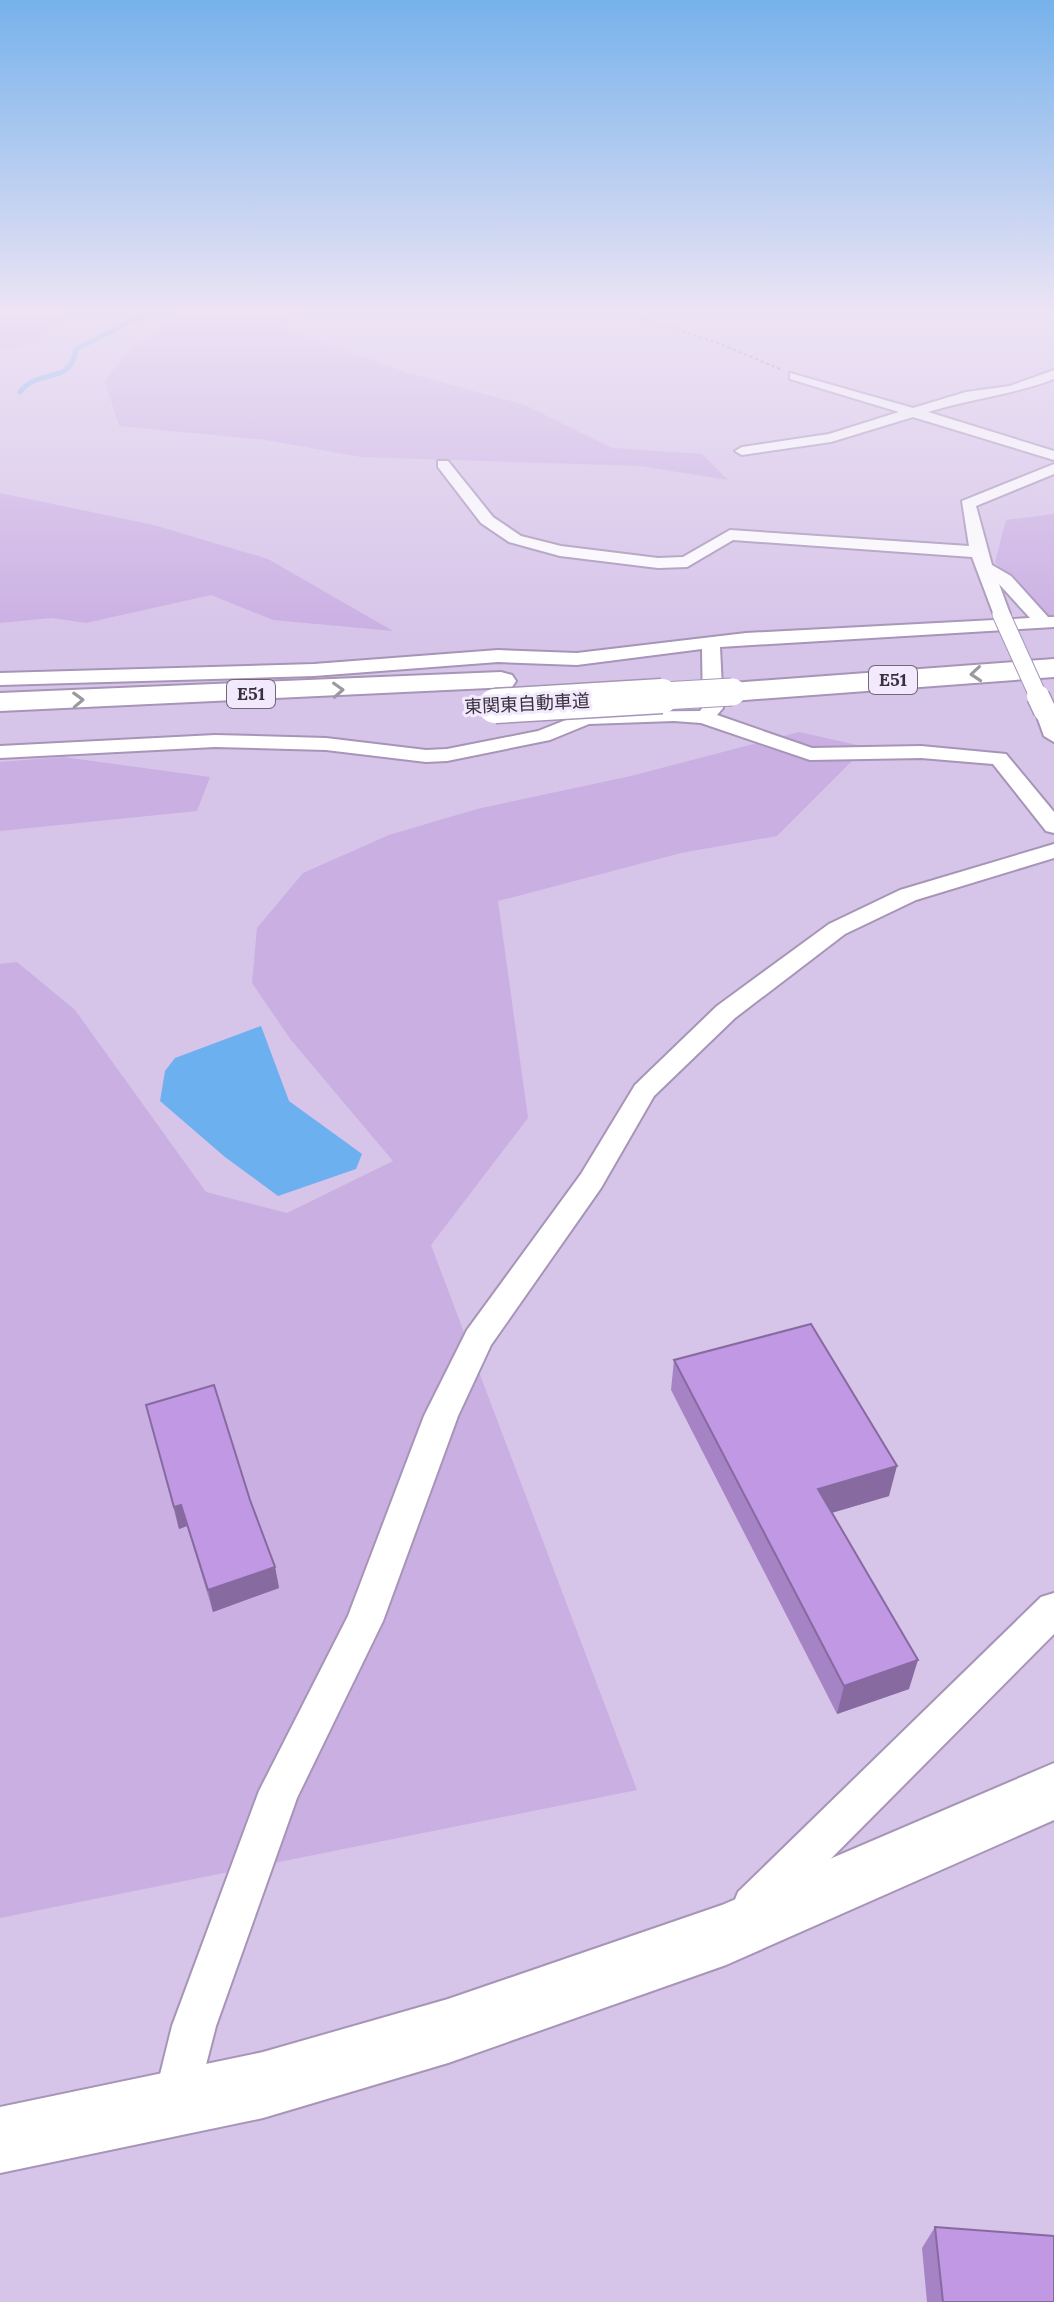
<svg xmlns="http://www.w3.org/2000/svg" width="1054" height="2302" font-family="Lora,'Noto Sans JP',serif">
<rect width="100%" height="100%" fill="#d7c4e9"/>
<g fill="#caafe3">
<path d="M0 313H75L52 327 38 344 0 349Z"/>
<path d="M181 313H419L286 319 279 327 408 373 525 405 612 448 702 454 728 480 640 466 361 457 266 440 119 426 105 382 123 356Z"/>
<path d="M0 493 154 525 268 559 393 631 273 620 211 595 86 623 52 618 0 623Z"/>
<path d="M1054 514V618H1049L995 562 1006 520Z"/>
<path d="M799 732 866 747 777 836 681 853 498 901 528 1118 431 1245 637 1790 0 1918V964L17 962 75 1010 206 1192 287 1213 393 1161 291 1040 252 983 257 928 303 873 389 835 477 809 631 776Z"/>
<path d="M63 757 210 777 197 811 0 831V762Z"/>
</g>
<path fill="#6cb0ef" d="M261 1026 289 1101 362 1154 356 1169 278 1196 225 1157 160 1101 165 1071 175 1058Z"/>
<g fill="none" stroke-linecap="round" stroke-linejoin="round">
<path stroke="#6cb0ef" stroke-width="5" d="M20 392C37 368 72 386 76 349L148 313"/>
<g stroke="#a795b8" stroke-width="4">
<g id="street">
<path d="M1054 370V379C1012 395 970 399 928 412L1054 451V460L913 417 831 442 742 455 735 451 742 447 829 434 899 412 790 379V373L913 408 966 392 1010 386Z"/>
<path d="M438 461H448L493 517 521 536 561 546 658 558 683 557 730 530 969 546 962 501 1054 464V474L976 506 992 565 1011 576 1048 617H1054V627L720 647 723 708 717 715 812 748 921 746 1006 754 1054 812V833L1046 831 993 764 921 758 810 760 701 723 674 721 589 724 550 740 447 761 426 762 326 750 215 747 0 758V746L215 735 326 738 426 750 447 749 538 731 586 712 700 711 703 707 702 649 577 665 498 662 314 676 0 685V673L314 664 498 650 577 653 746 633 1030 618 999 584 1010 614 1001 619 995 618 972 557 733 540 687 567 658 568 560 556 509 542 481 523 438 467Z"/>
<path d="M1054 703V742L1044 736 1035 711Z"/>
<path d="M1054 844V858L916 900 845 934 735 1018 654 1096 601 1188 491 1345 458 1416 383 1621 297 1798 216 2026 192 2119 176 2126 160 2119 153 2103 172 2026 259 1791 348 1616 424 1416 467 1330 581 1174 635 1085 717 1006 829 924 900 890Z"/>
<path d="M1054 1593V1634L768 1922 753 1928 738 1922 732 1907 738 1892 1041 1597Z"/>
</g>
</g>
<g stroke="#a795b8" stroke-width="4">
<path id="secondary" d="M1054 1763V1820L726 1965 448 2063 263 2118 0 2173V2107L263 2052 448 1999 722 1905Z"/>
</g>
<g stroke="#a795b8" stroke-width="4">
<g id="highway">
<path d="M1054 659V677L732 701 721 698 717 692 721 686 732 683Z"/>
<path d="M501 672 512 675 516 681 512 687 0 711V693Z"/>
</g>
</g>
<path stroke="#8e809b" stroke-width="2" stroke-dasharray="3 3" stroke-linecap="butt" d="M625 313 718 343 780 369"/>
<use href="#street" fill="#fff" fill-rule="evenodd"/>
<use href="#secondary" fill="#fff" fill-rule="evenodd"/>
<use href="#highway" fill="#fff" fill-rule="evenodd"/>
<g stroke="#a795b8" stroke-width="19" stroke-linecap="butt">
<path id="street-bridge-far1" d="M1001 614 1039 698"/>
</g>
<g stroke="#a795b8" stroke-width="25" stroke-linecap="butt">
<path id="street-bridge" d="M1038 696 1045 711"/>
</g>
<g stroke="#a795b8" stroke-width="29" stroke-linecap="butt">
<path id="highway-bridge-far1" d="M628 698 732 692"/>
</g>
<g stroke="#a795b8" stroke-width="37" stroke-linecap="butt">
<path id="highway-bridge" d="M495 706 662 696"/>
</g>
<use href="#street-bridge-far1" stroke="#fff" stroke-width="17"/>
<use href="#street-bridge" stroke="#fff" stroke-width="22"/>
<use href="#highway-bridge-far1" stroke="#fff" stroke-width="27"/>
<use href="#highway-bridge" stroke="#fff" stroke-width="34"/>
</g>
<g fill="#a583c4">
<path d="M674 1360 889 1496 831 1513 909 1689 837 1714 671 1390Z"/>
<path d="M146 1405 250 1500 275 1567 279 1588 213 1612 187 1526 179 1529Z"/>
<path d="M935 2227 1054 2302H927L922 2248Z"/>
</g>
<g fill="#866aa0">
<path d="M897 1466 889 1496 811 1519 818 1489Z"/>
<path d="M181 1505 187 1526 179 1529 174 1507Z"/>
<path d="M275 1567 279 1588 213 1612 208 1590Z"/>
<path d="M918 1660 909 1689 837 1714 844 1686Z"/>
</g>
<g fill="#c098e4" stroke="#866aa0" stroke-width="2">
<path d="M811 1324 897 1466 818 1489 918 1660 844 1686 674 1360Z"/>
<path d="M214 1385 250 1500 275 1567 208 1590 181 1505 174 1507 146 1405Z"/>
<path d="M935 2227 1054 2236V2302H943Z"/>
</g>
<defs><path id="oneway-chevron" d="M-2-3.5L2.5 0L-2 3.5" fill="none" stroke-width="1.6" stroke-linecap="round" stroke-linejoin="round" transform="scale(2)"/></defs>
<g stroke="#9c989f">
<use href="#oneway-chevron" transform="translate(976 674) rotate(175)"/>
<use href="#oneway-chevron" transform="translate(338 690) rotate(-3)"/>
<use href="#oneway-chevron" transform="translate(78 700) rotate(-2)"/>
</g>
<linearGradient id="sky" x2="0" y2="1"><stop stop-color="#76b2eb"/><stop offset="0.49" stop-color="#ede4f5"/><stop offset="1" stop-color="#ede4f5" stop-opacity="0"/></linearGradient>
<rect width="1054" height="635" fill="url(#sky)"/>
<g text-anchor="middle" stroke-width="6" stroke-linejoin="round" paint-order="stroke">
<g fill="#f2e9fc" stroke="#706878" stroke-width="2">
<rect x="869" y="666" width="48" height="28" rx="6"/>
<rect x="227" y="680" width="48" height="28" rx="6"/>
</g>
<g font-size="18" font-weight="bold" fill="#38303f">
<text x="893" y="686">E51</text>
<text x="251" y="700">E51</text>
</g>
<g font-size="18" fill="#38303f" stroke="#f2e9fc">
<text transform="translate(527 704) rotate(-3)" y="6">東関東自動車道</text>
</g>
</g>
</svg>
